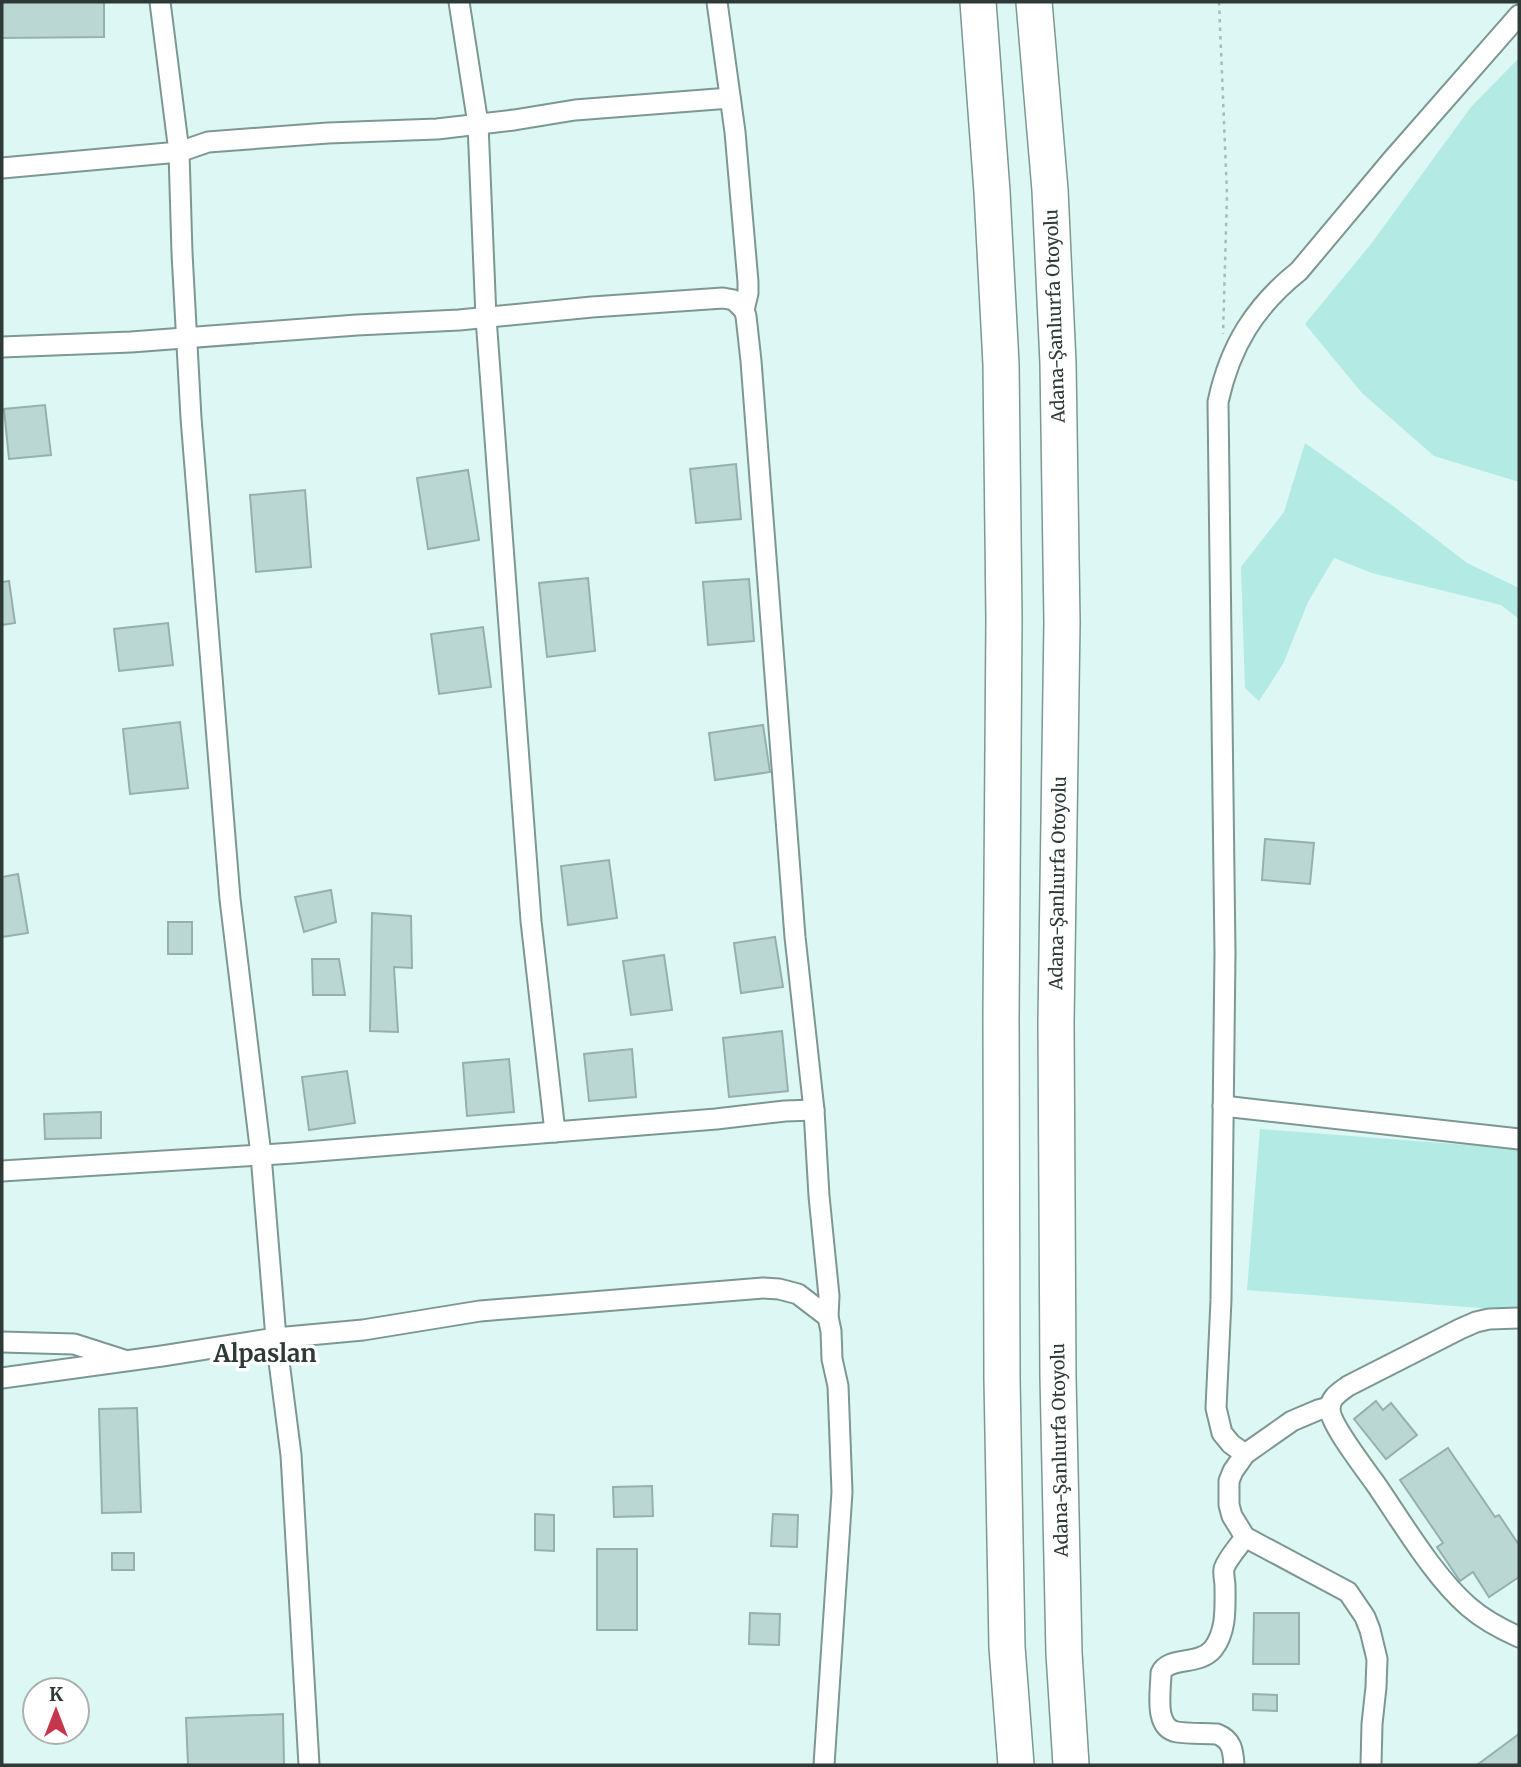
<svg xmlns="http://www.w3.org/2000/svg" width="1521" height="1767" font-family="Merriweather,serif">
<rect width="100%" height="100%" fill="#dcf7f4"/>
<g fill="#b4eae4">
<path d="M1519 58V482L1434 456 1362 393 1305 324 1371 244 1471 107Z"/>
<path d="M1305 443 1393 506 1467 563 1519 588V619L1501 605 1372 573 1334 558 1308 602 1283 664 1259 701 1245 688 1241 567 1284 512Z"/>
<path d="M1260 1129 1519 1149V1311L1247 1290Z"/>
</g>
<g fill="#bbd7d3" stroke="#96b0ad" stroke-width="2">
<path d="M2 2H104V37L2 38Z"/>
<path d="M45 405 51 455 9 459 4 409Z"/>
<path d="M736 464 741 519 696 523 690 469Z"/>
<path d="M468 470 479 540 428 549 417 478Z"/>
<path d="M305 490 311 567 256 572 250 495Z"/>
<path d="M588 578 595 651 547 657 539 583Z"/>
<path d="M749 579 754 641 708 645 703 582Z"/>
<path d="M9 581 15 623 2 625V582Z"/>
<path d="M168 623 173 665 119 671 114 629Z"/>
<path d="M483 627 491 687 439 694 431 634Z"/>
<path d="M180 722 188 788 130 794 123 729Z"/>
<path d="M763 725 770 772 715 780 709 733Z"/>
<path d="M1265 839 1314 843 1310 884 1262 880Z"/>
<path d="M609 860 617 918 568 925 561 866Z"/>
<path d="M18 874 28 933 2 937V877Z"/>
<path d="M331 890 336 922 304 932 295 897Z"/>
<path d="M372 913 411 916 412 968 394 967 398 1032 370 1031Z"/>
<rect x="168" y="922" width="24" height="32"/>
<path d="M775 937 783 987 741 993 734 943Z"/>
<path d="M664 955 672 1010 631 1015 623 961Z"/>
<path d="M312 959H339L345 995H313Z"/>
<path d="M782 1031 788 1091 729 1097 723 1038Z"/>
<path d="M632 1049 636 1097 589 1101 584 1054Z"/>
<path d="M509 1059 514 1112 467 1116 463 1063Z"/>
<path d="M347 1071 355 1123 309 1130 302 1077Z"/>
<path d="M101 1112V1138L45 1139 44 1114Z"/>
<path d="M1376 1401 1383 1410 1391 1403 1417 1435 1386 1459 1354 1419Z"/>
<path d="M137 1408 141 1512 102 1513 99 1409Z"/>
<path d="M1448 1448 1495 1517 1499 1515 1519 1545V1577L1489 1597 1473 1572 1460 1581 1437 1547 1443 1543 1400 1480Z"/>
<path d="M652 1486 653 1516 614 1517 613 1487Z"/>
<path d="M535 1514 554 1515V1551L535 1550Z"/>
<path d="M773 1514 798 1515 797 1547 771 1546Z"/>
<rect x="597" y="1549" width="40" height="81"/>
<rect x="112" y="1553" width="22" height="17"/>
<path d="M750 1613 780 1614 779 1645 749 1644Z"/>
<path d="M1254 1613H1299V1664H1253Z"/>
<path d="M1253 1694 1277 1695V1711L1253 1710Z"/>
<path d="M283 1714 284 1765H188L186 1718Z"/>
<path d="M1519 1734V1765H1477Z"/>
</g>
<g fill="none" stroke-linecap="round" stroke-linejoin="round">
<g stroke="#7d9793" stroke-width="23">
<g id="street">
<path d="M160 2 179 152 182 253 191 418 230 899 261 1155 276 1338 291 1455 309 1765"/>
<path d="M459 2 478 124 486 318 531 921 555 1132"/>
<path d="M717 2 735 132 748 282V293L744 310"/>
<path d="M2 168 179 152 208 142 328 133 437 129 514 120 575 110 730 98"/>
<path d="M2 347 131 342 357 325 459 320 592 307 723 298 734 300 744 310 746 316 751 361 795 937 814 1110 819 1196 829 1296 828 1317"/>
<path d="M1223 1106 1519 1139"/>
<path d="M2 1171 293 1153 716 1119 785 1111 814 1110"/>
<path d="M1519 1318 1489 1319 1476 1322 1460 1329 1348 1386C1340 1392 1329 1398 1330 1410 1331 1425 1365 1469 1375 1483 1402 1522 1434 1577 1469 1607 1484 1620 1501 1629 1519 1637"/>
<path d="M2 1342 74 1344 124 1360"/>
<path d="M2 1378 162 1356 276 1338 363 1330 480 1311 763 1288 779 1289 798 1294 828 1317 831 1331 832 1359 838 1386 842 1492 824 1765"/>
<path d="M1330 1407 1318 1410 1292 1421 1245 1454 1233 1471 1229 1481V1505L1232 1516 1245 1537 1348 1592 1365 1617 1370 1630 1377 1659 1376 1687 1372 1724 1371 1765"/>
<path d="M1245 1454 1231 1444 1222 1433 1216 1408 1221 1300 1225 953 1218 402C1230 346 1255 306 1299 271L1392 160 1519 15"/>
<path d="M1234 1765C1233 1750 1232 1740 1217 1734 1204 1733 1190 1734 1177 1732 1153 1728 1161 1690 1161 1673 1168 1656 1199 1666 1213 1649 1227 1631 1225 1607 1225 1586 1225 1581 1223 1574 1224 1569 1226 1560 1240 1545 1245 1537"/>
</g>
</g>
<g stroke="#7d9793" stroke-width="38">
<g id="highway">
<path d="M978 2 992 192 1001 364 1004 619 1001 1016 1002 1379 1007 1647 1016 1765"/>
<path d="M1034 2 1050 190 1058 363 1062 622 1056 1022 1058 1377 1064 1653 1071 1765"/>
</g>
</g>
<path stroke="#a6bcba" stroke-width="2.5" stroke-dasharray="3.5 5" stroke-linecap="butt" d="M1219 2 1227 194 1223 334"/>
<use href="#street" stroke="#fff" stroke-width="19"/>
<use href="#highway" stroke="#fff" stroke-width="35"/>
</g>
<g text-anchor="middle" stroke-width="7" stroke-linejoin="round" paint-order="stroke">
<g font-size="18" fill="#2f3a38" stroke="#fff">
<text transform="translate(1055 316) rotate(-92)" y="6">Adana-Şanlıurfa Otoyolu</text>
<text transform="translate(1058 883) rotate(-89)" y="6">Adana-Şanlıurfa Otoyolu</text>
<text transform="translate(1060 1450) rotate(-91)" y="6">Adana-Şanlıurfa Otoyolu</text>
</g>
<g font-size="24" font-weight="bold" fill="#2f3a38" stroke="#fff">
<text x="265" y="1362">Alpaslan</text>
</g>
</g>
<rect width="1521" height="1767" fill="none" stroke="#2f3a38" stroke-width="7"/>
<g transform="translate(56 1711)"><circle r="33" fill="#ffffff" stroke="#acb0af" stroke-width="2"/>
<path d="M0-5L12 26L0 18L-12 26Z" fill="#c6364d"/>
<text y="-10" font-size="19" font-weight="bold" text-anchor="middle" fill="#2f3a38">K</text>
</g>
</svg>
